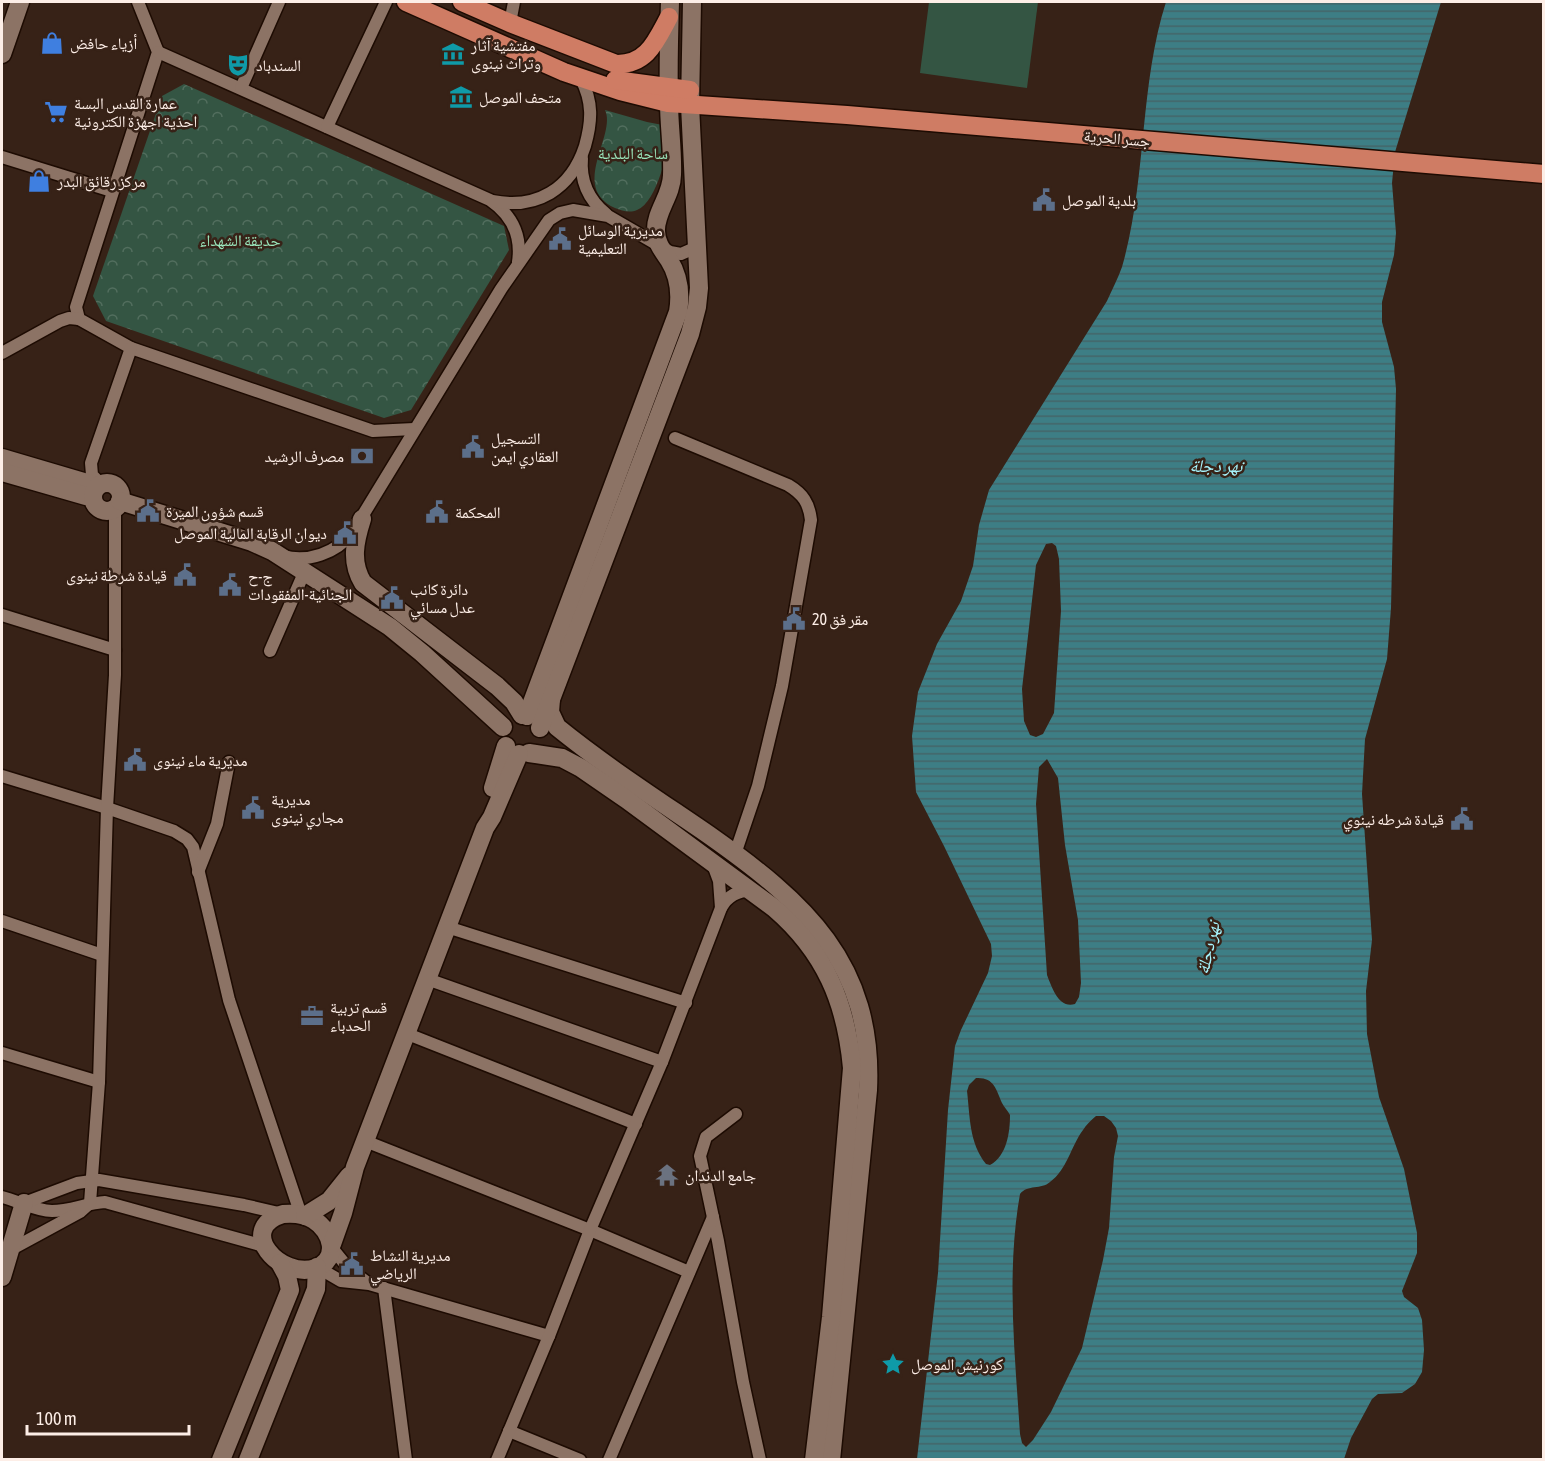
<svg xmlns="http://www.w3.org/2000/svg" width="1545" height="1461" font-family="'Asap Condensed','Noto Naskh Arabic',sans-serif">
<defs>
<pattern id="park-crowns" width="20" height="18" patternUnits="userSpaceOnUse" patternTransform="scale(1.5)"><rect width="20" height="18" fill="#345543"/><path d="M2 6a3 3 0 1 1 6 0M12 15a3 3 0 1 1 6 0" fill="none" stroke="#526e5e"/></pattern>
<pattern id="water-rules" width="6" height="5" patternUnits="userSpaceOnUse" patternTransform="scale(1.5)"><rect width="6" height="5" fill="#3d7e85"/><path d="M0 2.5h6" fill="none" stroke="#446568"/></pattern>
</defs>
<rect width="100%" height="100%" fill="#372217"/>
<g fill="url(#park-crowns)">
<path d="M184 84 504 226 509 250 411 410 384 418 106 321 93 296 162 96Z"/>
<path d="M605 110 647 122 673 127C668 147 658 202 637 210 630 213 622 211 615 208 569 187 617 135 605 110Z"/>
</g>
<path fill="#345543" d="M929 2H1038L1027 88 920 73Z"/>
<path fill="url(#water-rules)" fill-rule="evenodd" d="M1166 2H1441L1395 152 1392 183 1396 233 1394 255 1382 302V322L1394 367 1396 389 1391 608 1387 659 1365 739 1362 794 1372 940 1366 991 1367 1034 1379 1097 1404 1169 1417 1233V1253L1402 1291 1404 1297 1418 1308 1422 1320 1424 1350 1422 1372 1415 1384 1402 1393 1378 1394 1372 1399 1351 1438 1344 1459H917L938 1273 948 1110 955 1046 961 1030 988 973 992 956 991 944 944 846 916 792 912 736 918 692 937 644 961 601 973 566 979 525 989 490 1107 301C1112 290 1118 278 1122 267 1147 180 1139 87 1166 2ZM1052 543 1056 546 1059 559 1061 611 1054 713 1043 734 1036 737 1030 735 1024 721 1022 689 1036 565 1046 544ZM1047 759 1058 778 1065 845 1078 920 1081 983 1079 997 1075 1004C1059 1009 1052 988 1047 975L1036 804 1039 767ZM976 1078C994 1077 996 1089 1002 1103 1004 1107 1008 1111 1010 1115 1010 1132 1007 1156 990 1165L986 1164C969 1143 970 1116 967 1091L969 1085ZM1096 1116H1104L1111 1121 1116 1128 1118 1136 1114 1157 1109 1228 1103 1260 1082 1348 1051 1412 1033 1440 1026 1447 1022 1443 1020 1434C1015 1355 1006 1273 1020 1194 1028 1184 1041 1190 1050 1182 1067 1170 1071 1146 1083 1130 1086 1125 1091 1120 1096 1116Z"/>
<g fill="none" stroke-linecap="round" stroke-linejoin="round">
<g stroke="#1d0b02" stroke-width="15">
<g id="street">
<path d="M138 2 158 52 76 307 79 319 131 348 373 431 414 429"/>
<path d="M510 23 514 2"/>
<path d="M158 52 490 200C512 215 522 235 518 262"/>
<path d="M241 88 279 2"/>
<path d="M327 127 386 2"/>
<path d="M2 157 112 191"/>
<path d="M582 158C580 181 589 200 606 214"/>
<path d="M492 201C537 210 571 189 585 146 592 121 593 102 581 79"/>
<path d="M2 353 60 321 69 318 79 319"/>
<path d="M675 438 788 485C803 494 809 503 811 520L782 686 758 786 735 854"/>
<path d="M100 483 92 475 91 463 131 348"/>
<path d="M283 556C308 563 336 553 352 533L501 289 549 220 560 213 573 210 608 216 670 252 681 254 697 247"/>
<path d="M2 615 115 650"/>
<path d="M270 651 304 573"/>
<path d="M2 776 107 808 174 831 187 839 193 847 229 1000 301 1215"/>
<path d="M712 862 719 881 721 908"/>
<path d="M198 872 217 824 229 762"/>
<path d="M2 921 102 955"/>
<path d="M447 927 686 1003"/>
<path d="M427 979 662 1062"/>
<path d="M405 1033 636 1124"/>
<path d="M2 1053 99 1082"/>
<path d="M736 1114 706 1137 700 1156 718 1241 743 1382 760 1460"/>
<path d="M365 1141 590 1230 689 1272"/>
<path d="M2 1197C18 1201 36 1211 52 1211 70 1211 87 1203 105 1202L264 1246"/>
<path d="M24 1203 77 1183 99 1180 244 1205 283 1214"/>
<path d="M332 1248 349 1269 368 1283"/>
<path d="M10 1250 80 1212 90 1203 99 1082 107 808 115 675V509"/>
<path d="M317 1267 341 1281 369 1284 549 1336"/>
<path d="M384 1288 406 1460"/>
<path d="M509 1431 580 1460"/>
<path d="M497 1460 549 1336 590 1230 662 1062 721 908C728 895 737 892 750 890"/>
<path d="M609 1460 713 1217"/>
</g>
</g>
<g stroke="#1d0b02" stroke-width="21">
<g id="secondary">
<path d="M2 54 20 2"/>
<path d="M2 458 97 486"/>
<path d="M2 472 86 496"/>
<circle cx="107" cy="497" r="14"/>
<path d="M120 501 252 542 272 551 390 627 422 653 503 727"/>
<path d="M362 519C355 541 350 562 363 583L497 686 514 702 522 715"/>
<path d="M551 699 550 712 557 727C605 766 658 800 709 835 804 902 874 963 868 1090L831 1460"/>
<path d="M527 716 678 312C681 294 679 276 669 260 663 251 656 243 656 231 655 212 672 195 672 175 673 151 669 126 669 102 668 69 669 35 670 2"/>
<path d="M540 728 690 334 697 307 699 288 690 105 692 2"/>
<path d="M529 753 562 758 581 768 626 799 774 908C825 952 846 1002 852 1068L831 1317 814 1460"/>
<path d="M493 788 506 746"/>
<path d="M283 1214C294 1213 305 1214 314 1220 332 1231 340 1259 316 1268 280 1280 235 1229 283 1214Z"/>
<path d="M305 1216 329 1201 349 1176"/>
<path d="M332 1244 343 1213 355 1167 485 828 492 817 519 754"/>
<path d="M2 1277 24 1203"/>
<path d="M221 1460 290 1290 287 1276 280 1263"/>
<path d="M248 1460 316 1289 317 1267"/>
</g>
</g>
<g stroke="#1d0b02" stroke-width="21">
<g id="primary">
<path d="M406 2 564 72 620 91 668 103 847 115 1544 174"/>
<path d="M462 2 510 23 616 64C647 65 656 41 669 17"/>
<path d="M615 80 690 90"/>
</g>
</g>
<use href="#street" stroke="#8c7365" stroke-width="12"/>
<use href="#secondary" stroke="#8c7365" stroke-width="18"/>
<use href="#primary" stroke="#cf7c64" stroke-width="18"/>
</g>
<defs>
<g id="shop-bare" transform="scale(1.8)"><path d="M-5-2.5h2.3a2.7 3.5 0 0 1 5.4 0H5L5.5 6h-11ZM-1.5-2.5h3a1.5 2.3 0 0 0-3 0Z" fill="#3f7fe0" stroke="#372217" stroke-width="2.5" paint-order="stroke"/></g>
<g id="museum-bare" transform="scale(1.8)"><path d="M0-6L6-3V-2H-6V-3ZM-5-1h2V3h-2ZM-1-1h2V3h-2ZM3-1h2V3H3ZM-6 4H6V6H-6Z" fill="#0f9aa8" stroke="#372217" stroke-width="2.5" paint-order="stroke"/></g>
<g id="theatre-bare" transform="scale(1.8)"><path d="M-5-5.5Q0-4 5-5.5V0Q5 5 0 6Q-5 5-5 0ZM-3.3-2.5H-1v1.5H-3.3ZM1-2.5H3.3v1.5H1ZM-2.8 1Q0 5.5 2.8 1Z" fill="#0f9aa8" stroke="#372217" stroke-width="2.5" paint-order="stroke"/></g>
<g id="supermarket-bare" transform="scale(1.8)"><path d="M-6-5.5h2.5l.6 2H6L4.5 2H-2.5L-4.4-4H-6ZM-1.5 3.2a1.3 1.3 0 1 0 .1 0ZM3 3.2a1.3 1.3 0 1 0 .1 0Z" fill="#3f7fe0" stroke="#372217" stroke-width="2.5" paint-order="stroke"/></g>
<g id="civic-bare" transform="scale(1.8)"><path d="M-.6-6.5H3V-4.5H.6V-3L4-1V1h2V6H-6V1h2V-1L-.6-3ZM-1.2 2.5V6h2.4V2.5Z" fill="#5c6f8a" stroke="#372217" stroke-width="2.5" paint-order="stroke"/></g>
<g id="bank-bare" transform="scale(1.8)"><path d="M-6-4H6V4H-6ZM0-2.3a2.3 2.3 0 1 0 0 4.6a2.3 2.3 0 1 0 0-4.6Z" fill="#5c6f8a" stroke="#372217" stroke-width="2.5" paint-order="stroke"/></g>
<g id="office-bare" transform="scale(1.8)"><path d="M-6-3h4V-5.5h4V-3h4V5H-6ZM-1-4.5V-3h2v-1.5ZM-6 0V1H6V0Z" fill="#5c6f8a" stroke="#372217" stroke-width="2.5" paint-order="stroke"/></g>
<g id="temple-bare" transform="scale(1.8)"><path d="M0-6L5-2H3V0L6.5 2.5H4V6H1.5V3h-3V6H-4V2.5H-6.5L-3 0V-2H-5Z" fill="#6b7280" stroke="#372217" stroke-width="2.5" paint-order="stroke"/></g>
<g id="sight-bare" transform="scale(1.8)"><path d="M0-6L1.8-2.2L6-1.7L2.9 1.2L3.7 5.4L0 3.3L-3.7 5.4L-2.9 1.2L-6-1.7L-1.8-2.2Z" fill="#0f9aa8" stroke="#372217" stroke-width="2.5" paint-order="stroke"/></g>
</defs>
<g fill-rule="evenodd">
<use href="#shop-bare" x="52" y="43"/>
<use href="#museum-bare" x="453" y="54"/>
<use href="#theatre-bare" x="238" y="65"/>
<use href="#museum-bare" x="461" y="97"/>
<use href="#supermarket-bare" x="56" y="112"/>
<use href="#shop-bare" x="39" y="181"/>
<use href="#civic-bare" x="1044" y="200"/>
<use href="#civic-bare" x="560" y="239"/>
<use href="#civic-bare" x="473" y="447"/>
<use href="#bank-bare" x="362" y="456"/>
<use href="#civic-bare" x="148" y="511"/>
<use href="#civic-bare" x="437" y="512"/>
<use href="#civic-bare" x="345" y="533"/>
<use href="#civic-bare" x="185" y="575"/>
<use href="#civic-bare" x="230" y="585"/>
<use href="#civic-bare" x="392" y="598"/>
<use href="#civic-bare" x="794" y="619"/>
<use href="#civic-bare" x="135" y="760"/>
<use href="#civic-bare" x="253" y="808"/>
<use href="#civic-bare" x="1462" y="819"/>
<use href="#office-bare" x="312" y="1016"/>
<use href="#temple-bare" x="667" y="1175"/>
<use href="#civic-bare" x="352" y="1264"/>
<use href="#sight-bare" x="893" y="1364"/>
</g>
<g text-anchor="middle" stroke-width="5" stroke-linejoin="round" paint-order="stroke">
<g font-size="16" fill="#fdeee7" stroke="#372217" text-anchor="start">
<text x="70" y="49">أزياء حافض</text>
<text x="471" y="51">مفتشية آثار<tspan x="471" dy="18">وتراث نينوى</tspan></text>
<text x="256" y="71">السندباد</text>
<text x="479" y="103">متحف الموصل</text>
<text x="74" y="109">عمارة القدس البسة<tspan x="74" dy="18">احذية اجهزة الكترونية</tspan></text>
<text x="57" y="187">مركز رقائق البدر</text>
<text x="1062" y="206">بلدية الموصل</text>
<text x="578" y="236">مديرية الوسائل<tspan x="578" dy="18">التعليمية</tspan></text>
<text x="491" y="444">التسجيل<tspan x="491" dy="18">العقاري ايمن</tspan></text>
<text x="344" y="462" text-anchor="end">مصرف الرشيد</text>
<text x="166" y="517">قسم شؤون الميرة</text>
<text x="455" y="518">المحكمة</text>
<text x="327" y="539" text-anchor="end">ديوان الرقابة المالية الموصل</text>
<text x="167" y="581" text-anchor="end">قيادة شرطة نينوى</text>
<text x="248" y="582">ج-ح<tspan x="248" dy="18">الجنائية-المفقودات</tspan></text>
<text x="410" y="595">دائرة كانب<tspan x="410" dy="18">عدل مسائي</tspan></text>
<text x="812" y="625">مقر فق 20</text>
<text x="153" y="766">مديرية ماء نينوى</text>
<text x="271" y="805">مديرية<tspan x="271" dy="18">مجاري نينوى</tspan></text>
<text x="1444" y="825" text-anchor="end">قيادة شرطه نينوي</text>
<text x="330" y="1013">قسم تربية<tspan x="330" dy="18">الحدباء</tspan></text>
<text x="685" y="1181">جامع الدندان</text>
<text x="370" y="1261">مديرية النشاط<tspan x="370" dy="18">الرياضي</tspan></text>
<text x="911" y="1370">كورنيش الموصل</text>
</g>
<g font-size="16" fill="#fdeee7" stroke="#372217">
<text transform="translate(1117 138) rotate(5)" y="6">جسر الحرية</text>
</g>
<g font-size="16" fill="#9ae7bc" stroke="#372217">
<text x="633" y="159">ساحة البلدية</text>
<text x="240" y="246">حديقة الشهداء</text>
</g>
<g font-size="18" font-style="italic" fill="#a6f4fd" stroke="#372217">
<text x="1216" y="472">نهر دجلة</text>
<text transform="translate(1208 948) rotate(-77)" y="6">نهر دجلة</text>
</g>
</g>
<rect width="1545" height="1461" fill="none" stroke="#fdeee7" stroke-width="6"/>
<path d="M27 1425v9h162v-9" fill="none" stroke="#fdeee7" stroke-width="3"/>
<text x="36" y="1425" font-size="18" fill="#fdeee7" stroke="#372217" stroke-width="4.5" paint-order="stroke">100 m</text>
</svg>
